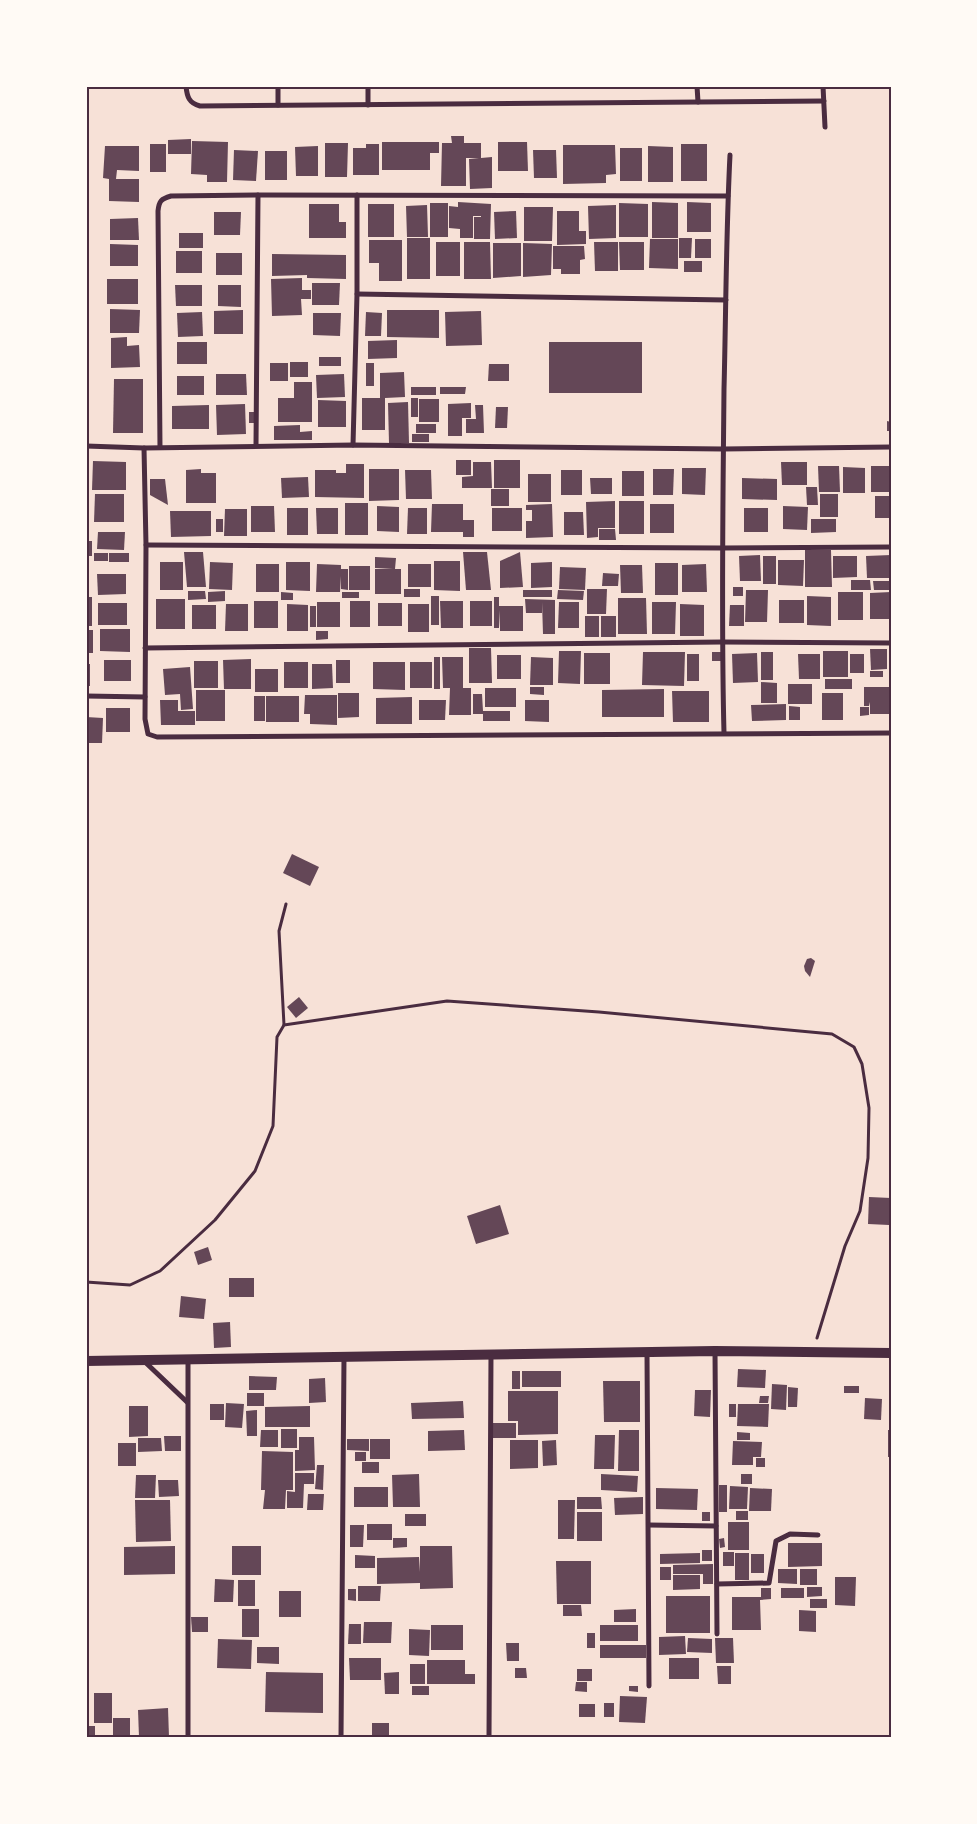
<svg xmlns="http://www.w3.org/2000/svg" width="977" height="1824" font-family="Cabin,sans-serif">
<rect width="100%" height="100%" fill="#f7e1d7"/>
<g fill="#644757">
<rect x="441" y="86" width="25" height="3"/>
<path d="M451 136H464V143H481V158L492 157V188L470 189 469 159 479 158H466V186H441L442 143H452Z"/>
<path d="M191 139V154H168V140Z"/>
<path d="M192 141 228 142 227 182H207V175L191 174Z"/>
<path d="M382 142H439V153H430V170H382Z"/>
<path d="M498 142H527L528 171H498Z"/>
<path d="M325 143H348L347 177H325Z"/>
<rect x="150" y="144" width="16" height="28"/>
<path d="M366 144H379V175H353V148H366Z"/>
<rect x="681" y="144" width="26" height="37"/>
<path d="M563 145H615L616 174 606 175V183L563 184Z"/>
<path d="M105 146H139V171L117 170 116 179H139V202L109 201V179L103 178Z"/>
<path d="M318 146V176H296L295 147Z"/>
<path d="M648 146 673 147V182H648Z"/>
<rect x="620" y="148" width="22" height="33"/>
<path d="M234 150 258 151 256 181 233 180Z"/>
<path d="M533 150H556L557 178H534Z"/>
<rect x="265" y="151" width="22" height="29"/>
<path d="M458 202 491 204 490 239H474V217H481V216H473V238H460V229L449 228V206L458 207Z"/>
<path d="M652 202 678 203V238H652Z"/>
<path d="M687 202 711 203V232H687Z"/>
<rect x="430" y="203" width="18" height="34"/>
<path d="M619 203 648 204V237H619Z"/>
<path d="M309 204H339V222H346V238H309Z"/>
<rect x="368" y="204" width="26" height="33"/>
<path d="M427 205 428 237H407L406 206Z"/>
<path d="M616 205V238L589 239 588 206Z"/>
<path d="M524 207H553L552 241H524Z"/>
<path d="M516 211 517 238 495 239 494 212Z"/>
<path d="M557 211H579V231H586V244L557 245Z"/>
<path d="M214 212H241L240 235H214Z"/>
<path d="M138 218 139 240H110V219Z"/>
<rect x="179" y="233" width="24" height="15"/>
<rect x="407" y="238" width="23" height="41"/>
<path d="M679 238H692L691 258H679Z"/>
<path d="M650 239H678V269L649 268Z"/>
<rect x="695" y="239" width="16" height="19"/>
<path d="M369 240H402V281H379V263H369Z"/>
<rect x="436" y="242" width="24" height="34"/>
<path d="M464 242H490L491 279H464Z"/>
<path d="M594 242H618V271H595Z"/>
<path d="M619 242H644V270H620Z"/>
<path d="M493 243H521V276L493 278Z"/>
<path d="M523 243 552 244 551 275 523 277Z"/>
<path d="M110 244 138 245V266H110Z"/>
<path d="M553 246H584L585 259 580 260V274H561V269H553Z"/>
<rect x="176" y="251" width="26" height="22"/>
<rect x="216" y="253" width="26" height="22"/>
<path d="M272 254 346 255V279L307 278V275L272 276Z"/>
<rect x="684" y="261" width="18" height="11"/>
<path d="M302 278V290H311V299H301L302 315 272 316 271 279Z"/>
<rect x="107" y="279" width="31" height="25"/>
<path d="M312 283H340L339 305H312Z"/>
<path d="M175 285H202V306H176Z"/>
<path d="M218 285H241V307L218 306Z"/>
<path d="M110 309 140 310 139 333H110Z"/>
<path d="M243 310V334H214V311Z"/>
<path d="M387 310H439V338L387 337Z"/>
<path d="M481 311 482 345 446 346 445 312Z"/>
<path d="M202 312 203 336 178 337 177 313Z"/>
<path d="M366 312 382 313 381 336H365Z"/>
<path d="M313 313H341L340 336 313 335Z"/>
<path d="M127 337V346L139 345 140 367 111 368V338Z"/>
<path d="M397 340V358L368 359V341Z"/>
<rect x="177" y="342" width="30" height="22"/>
<rect x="549" y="342" width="93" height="51"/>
<rect x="319" y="357" width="22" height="9"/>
<rect x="290" y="362" width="18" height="15"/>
<rect x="270" y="363" width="18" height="18"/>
<rect x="366" y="363" width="8" height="23"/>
<path d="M489 364H509V381H488Z"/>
<path d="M404 372 405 397 385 398V430H362V398H380V373Z"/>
<path d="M216 374H246L247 395H216Z"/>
<path d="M344 374 345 397 317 398 316 375Z"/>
<rect x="177" y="376" width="27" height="19"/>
<path d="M114 379H143V433H113Z"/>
<path d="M294 382H312V422H278V398H294Z"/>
<rect x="411" y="387" width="25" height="8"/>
<path d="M440 387H466L465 394H440Z"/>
<rect x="411" y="398" width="7" height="19"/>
<rect x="419" y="399" width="20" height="23"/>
<path d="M318 400 346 401V427H318Z"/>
<path d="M408 402 409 443H389L388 403Z"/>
<path d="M471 403V418H462V436H448V404Z"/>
<path d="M245 404 246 434 217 435 216 405Z"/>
<path d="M209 405V429H172V406Z"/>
<path d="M475 405H483L484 433H466V419H476Z"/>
<path d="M496 407H508L507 428H495Z"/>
<rect x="249" y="412" width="6" height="11"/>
<path d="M887 421 891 422V431H887Z"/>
<rect x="416" y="424" width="20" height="9"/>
<path d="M300 425V432L312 431V440H274V426Z"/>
<rect x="412" y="434" width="17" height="8"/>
<rect x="456" y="460" width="15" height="15"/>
<rect x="494" y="460" width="26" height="28"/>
<path d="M93 461 126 462V490H92Z"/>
<path d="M473 462H491L492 488H462V477L473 476Z"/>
<path d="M781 462H807V485H782Z"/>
<path d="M346 464H364V498L315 497V470H336V473H346Z"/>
<path d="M818 466H839L840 492H819Z"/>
<rect x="871" y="466" width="20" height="26"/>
<path d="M843 467 865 468V493H843Z"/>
<path d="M682 468H706L705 495 682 494Z"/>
<path d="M201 469V473H216V503H186V470Z"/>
<path d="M369 469H399V500L369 501Z"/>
<path d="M653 469H674L673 495H653Z"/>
<path d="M405 470H431L432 499H406Z"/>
<rect x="561" y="470" width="21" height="25"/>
<rect x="622" y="471" width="22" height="25"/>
<rect x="528" y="474" width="23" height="28"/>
<path d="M308 477 309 497 282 498 281 478Z"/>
<path d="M590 478H612V494H591Z"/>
<path d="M742 478 777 479V500L742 499Z"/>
<path d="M150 479H165L168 505 150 495Z"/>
<path d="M806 487H817L818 505H807Z"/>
<rect x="491" y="489" width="18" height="17"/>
<path d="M95 494H124V522H94Z"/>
<rect x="820" y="494" width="18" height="23"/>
<rect x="875" y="496" width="16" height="22"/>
<rect x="86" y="500" width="2" height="22"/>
<path d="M615 501V528H598V537L587 538 586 502Z"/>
<rect x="619" y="501" width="25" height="33"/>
<rect x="345" y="503" width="23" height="32"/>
<path d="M432 504H463V520H474V537H463V532H431Z"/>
<path d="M552 504 553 537 526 538V521H532V510H526V505Z"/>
<rect x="650" y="504" width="24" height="29"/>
<path d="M251 506H274L275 532H251Z"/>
<path d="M377 506 399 507V532L377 531Z"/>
<path d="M783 506 808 507 807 530 783 529Z"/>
<rect x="287" y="508" width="21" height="27"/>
<path d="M316 508H338V534H317Z"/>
<path d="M408 508H427V534H407Z"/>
<rect x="492" y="508" width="30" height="23"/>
<rect x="744" y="508" width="24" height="24"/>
<path d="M225 509H247V536H224Z"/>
<path d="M170 511H211V536L171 537Z"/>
<path d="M564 512H583L584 535H564Z"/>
<rect x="216" y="519" width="7" height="13"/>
<path d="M811 519H836V532L811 533Z"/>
<path d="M599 529H615L616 540H599Z"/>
<path d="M98 532H125L124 550 97 549Z"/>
<rect x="86" y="541" width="6" height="15"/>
<path d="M805 550H831L832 587H805Z"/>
<path d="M184 552H203L206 587H187Z"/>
<path d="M463 552H487L491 590H466Z"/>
<path d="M520 552 523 587 500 588V561Z"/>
<rect x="94" y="553" width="14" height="8"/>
<rect x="109" y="553" width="20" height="9"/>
<path d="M760 555 761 581H740L739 556Z"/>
<path d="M891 555 889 578H867L866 556Z"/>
<rect x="763" y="556" width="13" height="28"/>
<path d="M833 556H857V577L833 578Z"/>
<path d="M375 557 396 558 395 569H401V594H375V569H393L375 568Z"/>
<path d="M778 560H804L803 586 778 585Z"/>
<path d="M434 561H460V591L434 590Z"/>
<rect x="160" y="562" width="23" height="28"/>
<path d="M210 562 233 563 232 590 209 589Z"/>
<path d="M286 562H310V591L286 590Z"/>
<path d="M552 562V587L531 588V563Z"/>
<rect x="655" y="563" width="23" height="32"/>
<rect x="256" y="564" width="23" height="28"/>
<path d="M317 564 341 565V569H348V590L341 589V576L340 592H316Z"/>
<rect x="408" y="564" width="23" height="23"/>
<path d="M706 564 707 592H682V565Z"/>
<path d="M620 565H642L643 593H621Z"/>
<rect x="349" y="566" width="21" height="24"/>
<path d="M560 567 586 568 585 590 559 589Z"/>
<path d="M603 573 619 574 618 586H602Z"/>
<path d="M97 574H126V594L98 595Z"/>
<path d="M851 580H870L871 590H851Z"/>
<path d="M873 581H891V590H874Z"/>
<rect x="733" y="587" width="10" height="9"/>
<rect x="404" y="589" width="16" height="8"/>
<path d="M587 589H607L606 614H587Z"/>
<rect x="523" y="590" width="29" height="7"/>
<path d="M558 590 584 591 583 600 557 599Z"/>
<path d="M746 590H768L767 622H745Z"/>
<path d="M188 591H205L206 599 188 600Z"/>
<path d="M225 591V601L208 602V592Z"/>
<path d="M281 592 293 593V600H281Z"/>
<rect x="342" y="592" width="17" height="6"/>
<rect x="838" y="592" width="25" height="28"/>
<path d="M891 592V619H870V593Z"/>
<rect x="431" y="596" width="8" height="29"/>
<path d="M807 596 831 597V626L807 625Z"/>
<rect x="86" y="597" width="6" height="29"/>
<path d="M494 597H499V606H523V631H500V610L499 628H494Z"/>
<path d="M618 598H646L647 634H618Z"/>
<rect x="156" y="599" width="29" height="30"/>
<path d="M525 599 555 600V634H543L542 602V613H526Z"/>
<rect x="779" y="600" width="25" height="23"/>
<rect x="254" y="601" width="24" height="27"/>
<rect x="350" y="601" width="20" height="26"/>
<path d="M440 601H463V628H441Z"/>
<rect x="470" y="601" width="22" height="25"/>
<rect x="317" y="602" width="23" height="25"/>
<path d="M559 602H579V628H558Z"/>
<path d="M652 602H676L675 634H652Z"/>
<rect x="98" y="603" width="29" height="22"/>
<rect x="378" y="603" width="24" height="23"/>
<path d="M226 604H248V631H225Z"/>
<path d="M287 604 308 605V631H287Z"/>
<rect x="408" y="604" width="21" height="28"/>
<path d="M680 604 704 605V636H680Z"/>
<rect x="192" y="605" width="24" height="24"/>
<path d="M730 605H744V626H729Z"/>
<rect x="310" y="606" width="6" height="21"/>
<rect x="585" y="616" width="14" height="21"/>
<rect x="601" y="616" width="15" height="21"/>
<path d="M100 629H130V652L100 651Z"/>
<rect x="86" y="630" width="7" height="23"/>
<path d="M316 631H328V639L316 640Z"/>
<path d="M469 648H491L492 683H469Z"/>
<path d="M870 649H887V669L871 670Z"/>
<path d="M559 651H581L580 684 558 683Z"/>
<rect x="823" y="651" width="25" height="26"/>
<path d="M643 652H685L684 686 642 685Z"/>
<rect x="712" y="652" width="9" height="9"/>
<rect x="761" y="652" width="12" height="28"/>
<rect x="584" y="653" width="26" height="31"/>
<path d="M757 653 758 682 733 683 732 654Z"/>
<rect x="687" y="654" width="12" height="27"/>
<path d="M798 654H820V679H799Z"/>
<rect x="850" y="654" width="14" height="19"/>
<rect x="497" y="655" width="24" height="24"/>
<rect x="434" y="657" width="6" height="32"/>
<path d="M442 657H463V688H471V715H449L450 688H443Z"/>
<path d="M531 657 553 658V685H530Z"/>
<path d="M251 659V689H224L223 660Z"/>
<rect x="104" y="660" width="27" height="21"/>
<rect x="336" y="660" width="14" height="23"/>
<rect x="194" y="661" width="24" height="27"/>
<rect x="284" y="662" width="24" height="26"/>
<path d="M373 662H405V690L373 689Z"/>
<rect x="410" y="662" width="22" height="26"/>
<rect x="86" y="664" width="4" height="22"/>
<path d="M312 664H332L333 688 312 689Z"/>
<path d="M190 667 193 709 181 710 180 694 165 695 163 669Z"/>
<rect x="255" y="669" width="23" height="23"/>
<rect x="870" y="671" width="13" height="6"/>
<path d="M889 677H891V714H870V702L869 706H864V687H889Z"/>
<rect x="825" y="679" width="27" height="10"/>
<path d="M761 682 777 683V703H761Z"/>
<rect x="788" y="684" width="24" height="20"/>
<path d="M530 687H544V695L530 694Z"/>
<rect x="485" y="688" width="31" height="19"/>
<path d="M664 689V717H602V690Z"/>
<rect x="196" y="690" width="29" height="31"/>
<path d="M672 691H709V722H673Z"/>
<path d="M338 693H359V717L338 718Z"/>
<rect x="822" y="693" width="21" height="27"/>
<path d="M473 694H482L483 711H510V721H483V714H473Z"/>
<path d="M305 695H337V725L310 724V714H304Z"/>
<rect x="254" y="696" width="11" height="25"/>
<rect x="266" y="696" width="33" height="26"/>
<path d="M412 697V724H376V698Z"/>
<path d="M160 700H178V711H195V725H161Z"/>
<path d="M419 700H446L445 720H419Z"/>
<path d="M525 700H549V722L525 721Z"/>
<path d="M786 704V720L752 721 751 705Z"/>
<path d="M789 706 800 707V720H789Z"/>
<path d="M860 707H869V715L860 716Z"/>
<rect x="106" y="708" width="24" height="24"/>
<path d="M86 717 103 718 102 743H86Z"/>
<path d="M292 854 319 867 310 886 283 873Z"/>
<path d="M811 958 815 961 810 977 805 971 804 966 807 959Z"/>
<path d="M299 997 308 1008 296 1018 287 1007Z"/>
<path d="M869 1197 891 1198 889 1225 868 1224Z"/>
<path d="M500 1205 509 1234 476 1244 467 1216Z"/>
<path d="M208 1247 212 1260 198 1265 194 1252Z"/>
<rect x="229" y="1278" width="25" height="19"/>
<path d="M181 1296 206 1299 204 1319 179 1317Z"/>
<path d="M230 1322 231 1347 214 1348 213 1323Z"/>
<path d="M738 1369 766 1370 765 1388 737 1387Z"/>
<rect x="512" y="1371" width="8" height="18"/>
<rect x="522" y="1371" width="39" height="16"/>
<path d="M249 1376 277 1377 276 1390H249Z"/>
<path d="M325 1378 326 1402 309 1403V1379Z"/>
<path d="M603 1381H640V1422H604Z"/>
<path d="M772 1384 787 1385 786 1410 771 1409Z"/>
<rect x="844" y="1386" width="15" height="7"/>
<path d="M788 1387 798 1388 797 1407H788Z"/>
<path d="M695 1390H711L710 1417 694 1416Z"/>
<path d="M508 1391H558V1434L518 1435V1421H508Z"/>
<rect x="247" y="1393" width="17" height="13"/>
<path d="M760 1396H769L768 1403H759Z"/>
<path d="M865 1398 882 1399 881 1420 864 1419Z"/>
<path d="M463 1401 464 1418 412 1419 411 1403Z"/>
<path d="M226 1403 244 1404 242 1428 225 1427Z"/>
<rect x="210" y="1404" width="14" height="16"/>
<rect x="729" y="1404" width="7" height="13"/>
<path d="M738 1404H769L768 1427 737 1426Z"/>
<path d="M129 1406H148V1436L129 1437Z"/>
<path d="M310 1406V1427H265V1407Z"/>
<path d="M257 1410V1436H247L246 1411Z"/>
<rect x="492" y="1423" width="24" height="15"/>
<rect x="281" y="1429" width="16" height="19"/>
<path d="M261 1430H278V1447H260Z"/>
<path d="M464 1430 465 1450 428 1451V1431Z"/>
<path d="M619 1430H639V1471H618Z"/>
<rect x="888" y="1430" width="3" height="27"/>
<path d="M737 1432 750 1433V1440H737Z"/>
<path d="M595 1435H615L614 1469H594Z"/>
<path d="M164 1436H181V1451H165Z"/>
<path d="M299 1437H314L315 1470 295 1471V1450H299Z"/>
<path d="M138 1438H161L162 1451 138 1452Z"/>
<path d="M347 1439H369V1451L347 1450Z"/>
<rect x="370" y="1439" width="20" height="20"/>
<path d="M510 1440H538V1468L510 1469Z"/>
<path d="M556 1440 557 1465 543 1466 542 1441Z"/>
<path d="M733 1441 762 1442 761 1457H753V1465H732Z"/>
<rect x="118" y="1443" width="18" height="23"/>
<path d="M262 1451 293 1452V1490H286L285 1509H263L265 1490H261Z"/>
<rect x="355" y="1452" width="11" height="9"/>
<rect x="756" y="1458" width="9" height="9"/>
<rect x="362" y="1462" width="17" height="11"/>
<path d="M317 1465H324L323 1490 315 1489Z"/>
<path d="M295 1473H314V1484H304L303 1508H287V1491L295 1492Z"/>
<path d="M419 1474 420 1507H393L392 1475Z"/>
<path d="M601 1474 638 1476 637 1492 601 1490Z"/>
<rect x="741" y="1474" width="11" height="10"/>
<path d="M136 1475H156L155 1498H135Z"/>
<path d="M158 1480H178L179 1496 159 1497Z"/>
<rect x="719" y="1485" width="8" height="27"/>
<path d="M730 1486 748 1487 747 1509H729Z"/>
<rect x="354" y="1487" width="34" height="20"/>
<path d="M656 1488 698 1489 697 1510 656 1509Z"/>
<path d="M750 1488 772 1489 771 1511H749Z"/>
<path d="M308 1494H324L323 1510H307Z"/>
<path d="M577 1497H601L602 1509H577Z"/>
<path d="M643 1497V1514L615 1515 614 1498Z"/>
<path d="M135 1500H170L171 1541 136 1542Z"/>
<path d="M558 1500H575L574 1539H558Z"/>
<rect x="736" y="1511" width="12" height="9"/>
<rect x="577" y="1512" width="25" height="29"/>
<rect x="702" y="1512" width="8" height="9"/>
<rect x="405" y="1514" width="21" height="12"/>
<rect x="728" y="1522" width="21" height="28"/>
<rect x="367" y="1524" width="25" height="16"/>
<path d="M350 1525H364L363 1547H350Z"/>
<path d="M393 1538H407V1547L393 1548Z"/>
<path d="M724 1538 725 1547 720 1548 719 1539Z"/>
<path d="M788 1543H822V1566L788 1567Z"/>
<path d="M175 1546V1574L124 1575V1547Z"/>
<rect x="232" y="1546" width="29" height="29"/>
<path d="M420 1546H452L453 1588 420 1589V1583L377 1584V1558L419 1557 420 1572Z"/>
<rect x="702" y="1550" width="10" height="11"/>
<rect x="723" y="1552" width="11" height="14"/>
<path d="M700 1553V1563L660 1564V1554Z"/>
<rect x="735" y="1553" width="14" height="27"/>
<rect x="751" y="1554" width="13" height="19"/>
<path d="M355 1555 375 1556V1568H355Z"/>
<path d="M556 1561H591V1604H557Z"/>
<path d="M713 1564V1584H703V1574H673V1565Z"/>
<rect x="660" y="1567" width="11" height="13"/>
<path d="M778 1569H797V1584L778 1583Z"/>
<rect x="800" y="1569" width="17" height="16"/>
<path d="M673 1575H700V1589L673 1590Z"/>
<path d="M835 1577H856L855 1606 835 1605Z"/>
<path d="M215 1579 234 1580 233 1602H214Z"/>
<rect x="238" y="1580" width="17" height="26"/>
<path d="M358 1586H381L380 1601H358Z"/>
<path d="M807 1587H822V1596L807 1597Z"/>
<path d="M761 1588H771V1599L760 1600 761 1630H732V1597H761Z"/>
<rect x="781" y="1588" width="23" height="10"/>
<path d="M348 1589H356V1601L348 1600Z"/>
<rect x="279" y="1591" width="22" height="26"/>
<rect x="666" y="1596" width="44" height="37"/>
<rect x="810" y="1599" width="17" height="9"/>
<path d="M563 1605H581L582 1616H563Z"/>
<rect x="242" y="1609" width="17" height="28"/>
<path d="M636 1609V1622H614V1610Z"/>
<path d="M799 1610 816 1611V1632L799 1631Z"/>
<path d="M191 1617H208V1632H192Z"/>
<path d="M364 1622H392L391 1643H363Z"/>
<path d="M349 1624H361V1644H348Z"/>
<rect x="431" y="1625" width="32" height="25"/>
<rect x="600" y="1625" width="38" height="16"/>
<path d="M409 1629 430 1630 429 1656 409 1655Z"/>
<rect x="587" y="1633" width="8" height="15"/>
<path d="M685 1636 686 1654 659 1655V1637Z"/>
<path d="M688 1638 712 1639V1653L687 1652Z"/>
<path d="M715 1638H733L734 1663H716Z"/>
<path d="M218 1639 252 1640 251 1669 217 1668Z"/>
<path d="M506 1643H519V1661H507Z"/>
<rect x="600" y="1645" width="46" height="13"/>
<path d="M257 1647H279V1664L257 1663Z"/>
<path d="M349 1658H381V1680H350Z"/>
<rect x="669" y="1658" width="30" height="21"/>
<path d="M427 1660H465V1674H475V1684H427Z"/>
<rect x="410" y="1664" width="15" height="20"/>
<path d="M717 1666H731V1684H718Z"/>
<path d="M515 1668H526L527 1678H515Z"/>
<rect x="577" y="1669" width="15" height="12"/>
<path d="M266 1672 323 1673V1713L265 1712Z"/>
<path d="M399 1672V1694H385L384 1673Z"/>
<path d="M576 1682H587V1692L575 1691Z"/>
<rect x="412" y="1686" width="17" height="9"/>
<path d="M629 1686H638V1692L629 1691Z"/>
<rect x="94" y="1693" width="18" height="30"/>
<path d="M620 1696 647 1697 645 1723 619 1722Z"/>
<rect x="604" y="1703" width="10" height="14"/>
<rect x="579" y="1704" width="16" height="13"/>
<path d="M168 1708 169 1737H139L138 1710Z"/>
<rect x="113" y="1718" width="17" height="20"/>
<rect x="372" y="1723" width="17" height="15"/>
<rect x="86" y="1726" width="9" height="12"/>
</g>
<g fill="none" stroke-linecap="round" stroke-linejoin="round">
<g stroke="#4a2c40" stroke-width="3">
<path d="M284 1025 279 931 286 904"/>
<path d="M86 1282 130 1285 160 1271 215 1220 255 1171 273 1126 277 1037 284 1025 447 1001 599 1012 832 1034 854 1047 862 1064 869 1108 868 1158 860 1211 845 1246 817 1338"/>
</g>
<g stroke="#4a2c40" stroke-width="5">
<path d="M186 86C187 97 189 103 200 106L824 101"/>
<path d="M697 86 698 102"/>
<path d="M823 86 825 127"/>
<path d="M278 105V86"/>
<path d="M368 105V86"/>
<path d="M357 294 726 300"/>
<path d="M256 445 258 195"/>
<path d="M353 445 357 294V195"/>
<path d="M86 446 144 448 353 445 723 449 891 447"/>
<path d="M160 447 158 211C159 201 161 199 171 196L258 195 728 196"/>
<path d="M144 448 146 545 145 719 148 734 157 737 891 733"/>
<path d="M146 545 722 548 891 547"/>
<path d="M145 648 722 642 891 643"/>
<path d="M86 696 145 697"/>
<path d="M724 733C721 619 723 504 724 389 726 311 726 233 730 155"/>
<path d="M715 1351 717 1634"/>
<path d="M647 1353 649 1686"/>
<path d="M188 1360V1738"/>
<path d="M144 1361 187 1402"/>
<path d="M649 1525 716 1526"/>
<path d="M717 1584 769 1583 776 1541 790 1534 818 1535"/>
<path d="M341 1738 344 1357"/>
<path d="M489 1738 491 1354"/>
</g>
<path stroke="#4a2c40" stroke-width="10" d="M86 1361 715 1351 891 1353"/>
</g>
<rect width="977" height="1824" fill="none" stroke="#fffaf5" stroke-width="175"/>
<rect x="88" y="88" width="802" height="1648" fill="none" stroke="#4a2c40" stroke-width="2"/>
</svg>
